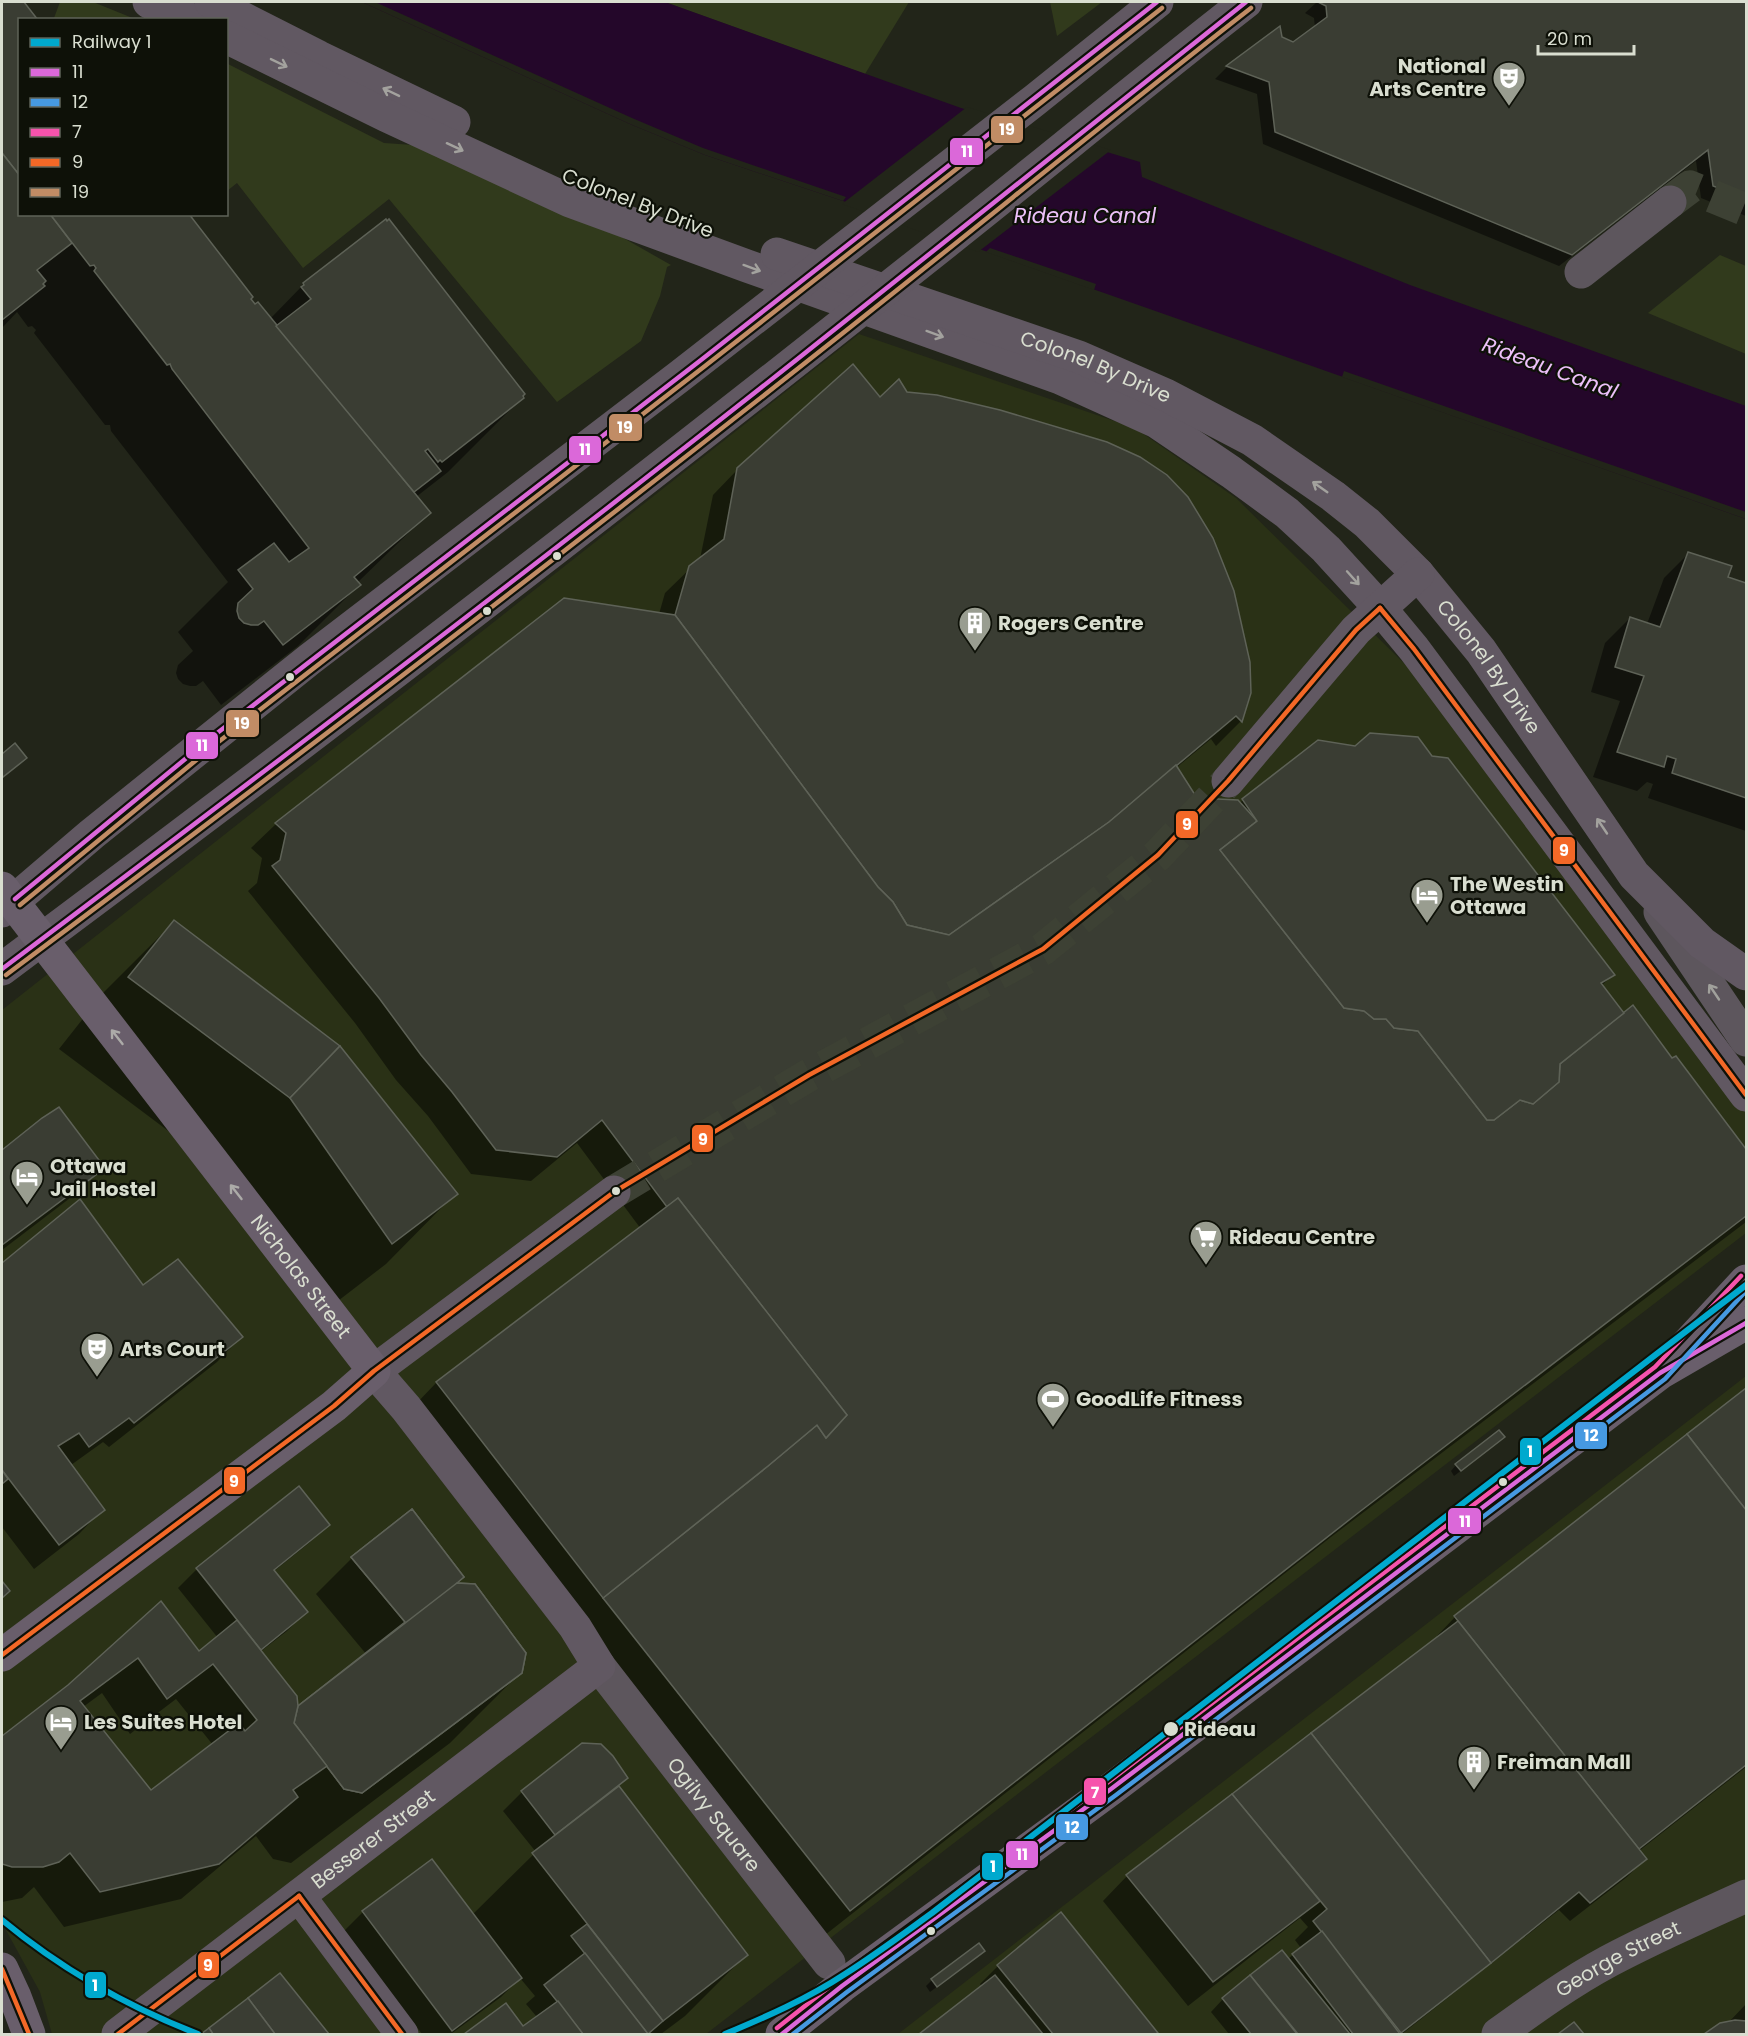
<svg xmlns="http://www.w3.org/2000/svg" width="1748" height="2036" font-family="Poppins,sans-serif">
<rect width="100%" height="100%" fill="#222519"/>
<g fill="#2a3116">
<path d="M859 334 1135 428 1236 498 1424 683 1746 1112V1233L706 2034H52L40 1992 2 1923V1010Z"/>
<path d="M1746 1376V2034H898Z"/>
</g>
<g fill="#313a1c">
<path d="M60 2H93L135 19H55L54 18Z"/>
<path d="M665 2H909L865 74Z"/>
<path d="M1050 2H1102L1057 36Z"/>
<path d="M226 63 384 143 413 145 604 227 671 265 667 267 660 296 641 341 557 402 389 199 303 268 237 183 227 191Z"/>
<path d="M1720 255 1746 266V354L1648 313Z"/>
</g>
<path fill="#24072a" d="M362 2H665L961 108 1140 162 1142 177 1410 285 1746 406V519L843 201 705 155 630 124Z"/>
<g fill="#222519">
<path d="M362 2H375L632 118 703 148 846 197 843 201 705 155 630 124Z"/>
<path d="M967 107 1111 150 978 252 842 204Z"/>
<path d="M990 248 1096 284 1094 290 986 252Z"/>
<path d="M1344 371 1746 512V519L1342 377Z"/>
</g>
<g fill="#0007" fill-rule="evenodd">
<path d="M2 2H23L37 20H20V214H188L249 299 270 319 304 284 522 398 448 472 416 497 429 513 357 583 359 585 298 646 221 705 203 681 196 686H190L183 684 178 679 176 673 178 665 193 651 178 632 228 582 111 431 110 425H105L34 333 36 330 32 326 28 327 17 312 2 328Z"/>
<path d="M1317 2H1746V216L1701 198 1696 161 1559 266 1263 144 1257 94 1215 79 1227 67 1279 29 1281 39 1293 44 1315 28 1314 18 1305 13Z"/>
<path d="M906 393 1250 692 1241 721 1216 746 1211 739 1176 768 1196 800 1239 804 1243 800 1613 975 1601 986 1622 1013 1672 1060 1676 1058 1746 1151V1222L1331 1537 825 1935 412 1408 436 1383 641 1229 577 1143 531 1181 471 1174 428 1116 396 1080 355 1023 248 891 257 883 262 858 251 848 276 824 564 600 659 614 665 593 700 559 713 495 738 469 880 399Z"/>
<path d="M1689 553 1726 577 1746 585V831L1648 798 1653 784 1647 782 1637 791 1593 777 1620 701 1591 692 1605 643 1630 618 1647 624 1664 578Z"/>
<path d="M174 922 456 1193 386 1264 321 1314 219 1169 59 1049 104 992Z"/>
<path d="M43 1119 103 1167 78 1192 2 1250V1153Z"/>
<path d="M79 1202 143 1287 241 1337 217 1362 109 1447 103 1442 71 1465 103 1509 79 1534 34 1569 2 1527V1265Z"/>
<path d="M1746 1390V1767L1639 1851 1645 1859 1627 1877 1570 1921 1559 1910 1402 2034H1229L1211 2012 1223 1999 1282 1952 1288 1959 1301 1948 1295 1940 1308 1927 1300 1918 1188 2006 1103 1901 1127 1876 1439 1638 1437 1636 1455 1617Z"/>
<path d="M1497 1443 1454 1476 1451 1471 1456 1465Z"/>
<path d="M299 1488 328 1525 309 1543 273 1572 306 1612 287 1631 260 1652 297 1709 367 1655 316 1594 352 1558 455 1585 521 1672 450 1743 291 1863 273 1859 256 1836 181 1899 64 1927 34 1887 22 1898 2 1902V1738L69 1686 161 1604 199 1653 218 1638 178 1588 197 1569ZM102 1693 130 1734 176 1699 213 1745 151 1792 83 1707Z"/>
<path d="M582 1744 626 1778 618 1787 746 1955 685 2016 661 2034H465L505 2005 522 2028 537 2017 526 2004 535 1996 520 1978 501 1997 451 2034H422L344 1931 363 1912 431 1861 472 1915 536 1852 503 1811 522 1792Z"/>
<path d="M979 1945 978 1956 930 1992 926 1986 932 1980Z"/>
<path d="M998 1966 1156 2033 1155 2034H921L982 1987 980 1984Z"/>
<path d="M280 1975 327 2034H203L209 2029Z"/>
<path d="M1746 2004V2034H1707L1721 2024 1728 2023Z"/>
</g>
<g fill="#3a3d33" stroke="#5e6257" stroke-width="1.5" fill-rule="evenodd">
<path d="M2 2H24L38 20H20V176L2 153Z"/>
<path d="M1318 2H1746V199L1713 186 1708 150 1572 255 1275 132 1269 82 1226 66 1280 26 1282 37 1293 42 1327 17 1326 6Z"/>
<path d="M2 153 20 176V214H50L72 243 37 270 46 281 43 284 45 286 2 320Z"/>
<path d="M50 214H189L253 297 251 299 255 304 258 302 431 513 354 577 361 585 283 645 264 621 258 625H251L244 623 239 618 237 611 238 603 253 589 238 570 274 543 289 562 309 548 172 369 170 364 167 365 94 271 96 268 94 265 90 266Z"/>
<path d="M386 219 387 221 389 219 525 394 523 396 524 398 442 462 440 460 438 462 428 449 425 451 441 471 414 492 276 326 311 299 301 287 304 285 303 283Z"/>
<path d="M853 364 880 397 899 379 907 392 937 395 1000 410 1107 442 1140 457 1167 475 1188 497 1213 538 1234 591 1250 662 1251 693 1242 722 1236 716 1109 822 949 935 907 925 893 902 878 887 675 615 689 566 724 539 737 468Z"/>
<path d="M1688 552 1732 566 1728 577 1746 583V798L1672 773 1676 759 1667 756 1664 767 1617 752 1644 676 1615 667 1630 617 1660 627Z"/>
<path d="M564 598 675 615 878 887 893 902 907 925 949 935 1109 822 1176 765 1197 798 1238 800 1257 821 1220 850 1344 1008 1364 1011 1374 1019H1386L1394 1028 1418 1031 1487 1120H1494L1520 1100 1533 1104 1559 1082 1560 1064 1633 1005 1672 1058 1676 1056 1746 1149V1216L1358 1513 850 1911 603 1598 768 1466 817 1425 826 1438 847 1415 678 1198 667 1207 602 1120 557 1157 496 1150 452 1092 421 1055 379 998 272 866 280 860 286 833 275 823Z"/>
<path d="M1370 733 1418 737 1432 756 1448 758 1615 975 1601 983 1624 1013 1560 1064 1559 1082 1533 1104 1520 1100 1494 1120H1487L1418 1031 1394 1028 1386 1019H1374L1364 1011 1344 1008 1220 850 1257 821 1242 799 1318 740 1355 746Z"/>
<path d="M15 743 27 758 3 777 2 775V754Z"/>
<path d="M174 920 340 1046 290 1098 128 977Z"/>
<path d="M340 1046 458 1194 392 1244 290 1098Z"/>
<path d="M59 1107 105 1168 2 1245V1150L42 1118Z"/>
<path d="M678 1198 847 1415 826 1438 817 1425 768 1466 603 1598 436 1382Z"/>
<path d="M80 1199 143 1285 178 1259 243 1337 134 1423 129 1418 89 1447 79 1433 58 1446 105 1510 59 1545 2 1470V1263Z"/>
<path d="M1746 1388V1510L1687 1434Z"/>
<path d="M1499 1430 1505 1437 1461 1471 1455 1464Z"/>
<path d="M1687 1434 1746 1510V1765L1639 1849 1454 1616Z"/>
<path d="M2 1470 8 1479 2 1484Z"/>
<path d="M299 1486 330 1525 274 1570 308 1612 261 1650 196 1568Z"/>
<path d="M412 1509 464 1577 405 1622 351 1557Z"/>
<path d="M412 1509 464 1577 457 1583 475 1584 526 1653 522 1673 362 1793 344 1789 294 1723 298 1706 405 1622 351 1557Z"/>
<path d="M2 1581 10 1591 2 1598Z"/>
<path d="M457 1583 475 1584 526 1653 522 1673 362 1793 344 1789 294 1723 298 1706Z"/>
<path d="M161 1601 199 1651 237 1620 297 1696 298 1706 294 1723 327 1766 293 1790 298 1797 219 1864 100 1892 70 1853 59 1862 43 1867H12L2 1864V1736L68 1685ZM138 1658 167 1699 213 1664 257 1720 245 1731 239 1723 151 1790 80 1701Z"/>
<path d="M1458 1621 1647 1859 1590 1903 1579 1892 1491 1963 1311 1733Z"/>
<path d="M1311 1733 1491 1963 1401 2033 1313 1921 1327 1909 1232 1794Z"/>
<path d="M582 1743 601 1744 613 1756 628 1778 555 1835 521 1791Z"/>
<path d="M619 1786 748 1955 663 2021 532 1853Z"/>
<path d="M1232 1794 1320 1901 1213 1982 1126 1875Z"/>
<path d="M432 1859 522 1978 452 2031 362 1911Z"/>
<path d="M1061 1912 1158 2033 1156 2034H1053L997 1965Z"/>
<path d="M587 1924 663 2021 648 2034 571 1936Z"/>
<path d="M1322 1931 1400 2034H1353L1292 1954Z"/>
<path d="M979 1943 985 1951 937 1987 931 1979Z"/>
<path d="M1282 1950 1350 2034H1298L1250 1975Z"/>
<path d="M585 1953 648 2034H583L544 1985Z"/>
<path d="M280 1973 329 2034H275L248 1998Z"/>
<path d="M995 1975 1043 2034H919Z"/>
<path d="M1250 1975 1297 2034H1251L1222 1998Z"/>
<path d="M248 1998 275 2034H213L209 2028Z"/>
<path d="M558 2001 583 2034H464L506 2003 523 2026Z"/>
<path d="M1735 2020 1746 2021V2034H1704L1720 2023Z"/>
<path d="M1574 2022 1584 2034H1558Z"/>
<path d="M209 2028 213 2034H201Z"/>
</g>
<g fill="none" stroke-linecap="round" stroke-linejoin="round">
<path stroke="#3d4134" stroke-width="33" stroke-dasharray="33 16" stroke-linecap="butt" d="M1670 202 1690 187 1746 210"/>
<path stroke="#3d4134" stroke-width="33" stroke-dasharray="33 16" stroke-linecap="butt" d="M614 1192 809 1075 1043 949 1158 855 1228 781"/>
<g stroke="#5d565d" stroke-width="33">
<path d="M1581 272 1670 202"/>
<path d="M1660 912 1746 1040"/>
<path id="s1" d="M599 1666 829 1963"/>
<path id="s2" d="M1498 2034C1534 2008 1570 1982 1609 1961 1654 1937 1700 1917 1746 1896"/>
</g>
<g stroke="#615862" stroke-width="33">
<path d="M149 2 192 20"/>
<path d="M211 2 319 57 454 122"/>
<path d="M226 37 387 116 570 201 747 266 1060 378 1157 422 1231 472 1287 513 1326 549 1380 608 1414 649 1746 1095"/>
<path id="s3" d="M777 254 1079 357 1166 395 1252 440 1333 496 1367 523 1418 574 1481 651 1634 875 1702 943 1746 974"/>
<path d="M1228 781 1356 630 1418 574"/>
<path d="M2 911 92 834 310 659 680 376 1035 100 1157 2"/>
<path d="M2 969C308 741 612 507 912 269 1024 181 1133 90 1246 2"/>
<path d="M299 1896 402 2034"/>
<path id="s4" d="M118 2034 599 1666 575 1627 406 1408 374 1371 614 1192"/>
</g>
<g stroke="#695e6b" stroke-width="33">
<path id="s5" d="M2 888 374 1371 334 1406 2 1655"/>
<path d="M1684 1348 1746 1281"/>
<path d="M2 1969 15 1997 29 2034"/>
<path d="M782 2034 842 1986 1111 1789 1660 1373 1746 1323"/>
</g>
<g stroke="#0e1108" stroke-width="9">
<g id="bus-1">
<path d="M15 899 212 737 701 360 1157 2"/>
<path d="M2 969C270 768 537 565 800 357 949 240 1097 119 1246 2"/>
<path d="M782 2034 842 1986 1111 1789 1660 1373 1746 1323"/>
</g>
</g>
<g stroke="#0e1108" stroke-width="9">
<path id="bus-2" d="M793 2034 847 1992 1116 1795 1665 1379 1746 1291"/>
</g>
<g stroke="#0e1108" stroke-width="9">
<path id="bus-3" d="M777 2028 838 1980 1107 1783 1655 1367 1741 1276"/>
</g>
<g stroke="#0e1108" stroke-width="9">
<g id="bus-4">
<path d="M1380 608 1414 649 1746 1095"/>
<path d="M2 1655 334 1406 374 1371 614 1192 809 1075 1043 949 1158 855 1228 781 1356 630 1380 608"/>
<path d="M299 1896 402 2034"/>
<path d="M2 1969 29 2034"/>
<path d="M118 2034 299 1896"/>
</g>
</g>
<g stroke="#0e1108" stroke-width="9">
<g id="bus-5">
<path d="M20 905 217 743 705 366 1162 8"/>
<path d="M6 975C275 774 541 571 805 363 954 246 1101 125 1251 8"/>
</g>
</g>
<use href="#bus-1" stroke="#db68d9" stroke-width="4.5"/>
<use href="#bus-2" stroke="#4699e1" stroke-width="4.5"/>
<use href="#bus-3" stroke="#f653ac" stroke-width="4.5"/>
<use href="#bus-4" stroke="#f36827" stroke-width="4.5"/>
<use href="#bus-5" stroke="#c18c65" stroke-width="4.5"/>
<g stroke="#0e1108" stroke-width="10">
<g id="rail-1">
<path d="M2 1920C61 1969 126 2006 198 2034"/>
<path d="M725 2034C766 2017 807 1999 845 1974 875 1955 903 1934 932 1913L1746 1285"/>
</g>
</g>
<use href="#rail-1" stroke="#00a9ce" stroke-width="6"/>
</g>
<defs><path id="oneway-shaft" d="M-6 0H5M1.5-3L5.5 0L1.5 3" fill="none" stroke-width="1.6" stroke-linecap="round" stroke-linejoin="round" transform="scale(1.5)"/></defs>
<g stroke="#a3a29e">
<use href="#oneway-shaft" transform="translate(279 63) rotate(26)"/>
<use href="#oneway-shaft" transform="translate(391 92) rotate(-154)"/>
<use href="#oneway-shaft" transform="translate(455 147) rotate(25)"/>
<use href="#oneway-shaft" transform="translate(752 268) rotate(20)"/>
<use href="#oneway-shaft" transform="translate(935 334) rotate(20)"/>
<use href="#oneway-shaft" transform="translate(1320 487) rotate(-145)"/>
<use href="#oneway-shaft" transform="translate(1353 578) rotate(48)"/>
<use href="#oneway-shaft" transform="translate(1602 826) rotate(-124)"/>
</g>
<use stroke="#a1a19c" href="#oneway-shaft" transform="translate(1714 992) rotate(-124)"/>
<g stroke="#acaba8">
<use href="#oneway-shaft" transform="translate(117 1037) rotate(-128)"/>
<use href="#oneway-shaft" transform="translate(236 1192) rotate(-128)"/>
</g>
<defs>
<g id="theatre-pin" transform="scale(1.725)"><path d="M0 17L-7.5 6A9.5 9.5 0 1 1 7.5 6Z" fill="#999d90" stroke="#0e1108"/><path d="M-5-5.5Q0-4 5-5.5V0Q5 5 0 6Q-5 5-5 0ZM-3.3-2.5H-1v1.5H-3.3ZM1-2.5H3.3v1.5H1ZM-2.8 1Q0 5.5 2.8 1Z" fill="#fff"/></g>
<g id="building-pin" transform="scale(1.725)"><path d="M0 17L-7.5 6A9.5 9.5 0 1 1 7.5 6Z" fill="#999d90" stroke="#0e1108"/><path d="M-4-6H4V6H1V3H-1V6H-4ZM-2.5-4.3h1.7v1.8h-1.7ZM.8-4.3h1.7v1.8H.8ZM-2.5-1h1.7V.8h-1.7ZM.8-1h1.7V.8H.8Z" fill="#fff"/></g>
<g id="hotel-pin" transform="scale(1.725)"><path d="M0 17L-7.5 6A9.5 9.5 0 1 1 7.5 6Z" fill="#999d90" stroke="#0e1108"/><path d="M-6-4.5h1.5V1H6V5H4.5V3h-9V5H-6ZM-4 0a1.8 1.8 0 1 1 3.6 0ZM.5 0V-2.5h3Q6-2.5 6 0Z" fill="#fff"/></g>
<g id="supermarket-pin" transform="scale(1.725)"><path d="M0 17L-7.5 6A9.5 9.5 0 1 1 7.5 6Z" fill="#999d90" stroke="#0e1108"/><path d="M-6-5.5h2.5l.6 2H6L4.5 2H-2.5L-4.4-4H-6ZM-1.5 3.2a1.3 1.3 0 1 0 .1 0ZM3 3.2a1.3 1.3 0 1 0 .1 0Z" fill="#fff"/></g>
<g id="stadium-pin" transform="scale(1.725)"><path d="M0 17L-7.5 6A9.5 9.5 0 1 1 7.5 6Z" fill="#999d90" stroke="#0e1108"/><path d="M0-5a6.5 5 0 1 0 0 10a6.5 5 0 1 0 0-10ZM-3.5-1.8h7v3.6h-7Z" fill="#fff"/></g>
</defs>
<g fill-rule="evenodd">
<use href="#theatre-pin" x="1509" y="78"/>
<use href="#building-pin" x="975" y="623"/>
<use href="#hotel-pin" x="1427" y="895"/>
<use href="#hotel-pin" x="27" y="1177"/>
<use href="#supermarket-pin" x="1206" y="1237"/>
<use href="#theatre-pin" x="97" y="1349"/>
<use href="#stadium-pin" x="1053" y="1399"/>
<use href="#hotel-pin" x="61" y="1722"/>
<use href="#building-pin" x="1474" y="1762"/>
</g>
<g fill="#d9ded0" stroke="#0e1108" stroke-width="2">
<circle cx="557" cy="556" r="5"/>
<circle cx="487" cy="611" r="5"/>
<circle cx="290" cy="677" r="5"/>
<circle cx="616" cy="1191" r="5"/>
<circle cx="1503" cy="1482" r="5"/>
<circle cx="1171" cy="1729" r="8"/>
<circle cx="931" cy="1931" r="5"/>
</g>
<g text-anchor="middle" stroke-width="4.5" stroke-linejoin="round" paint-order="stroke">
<g font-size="20" font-weight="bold" fill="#d9ded0" stroke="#0e1108" text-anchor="start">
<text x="1486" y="73" text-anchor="end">National<tspan x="1486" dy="23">Arts Centre</tspan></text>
<text x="998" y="630">Rogers Centre</text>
<text x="1450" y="891">The Westin<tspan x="1450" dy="23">Ottawa</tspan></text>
<text x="50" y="1173">Ottawa<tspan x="50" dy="23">Jail Hostel</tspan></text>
<text x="1229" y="1244">Rideau Centre</text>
<text x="120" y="1356">Arts Court</text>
<text x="1076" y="1406">GoodLife Fitness</text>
<text x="84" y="1729">Les Suites Hotel</text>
<text x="1497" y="1769">Freiman Mall</text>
</g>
<g font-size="20" fill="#d9ded0" stroke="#0e1108">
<text transform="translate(638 203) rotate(21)" y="7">Colonel By Drive</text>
<text dy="7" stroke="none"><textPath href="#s3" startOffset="338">Colonel By Drive</textPath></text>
<text dy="7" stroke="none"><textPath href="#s3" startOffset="842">Colonel By Drive</textPath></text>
<text dy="7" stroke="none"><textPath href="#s5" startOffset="490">Nicholas Street</textPath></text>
<text dy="7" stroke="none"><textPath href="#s1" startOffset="188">Ogilvy Square</textPath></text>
<text dy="7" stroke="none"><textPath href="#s4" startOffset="321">Besserer Street</textPath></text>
<text dy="7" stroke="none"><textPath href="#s2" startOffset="142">George Street</textPath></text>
</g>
<g font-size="20" font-weight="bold" fill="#d9ded0" stroke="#0e1108" text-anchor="start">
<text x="1184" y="1736">Rideau</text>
</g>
<g font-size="21" font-style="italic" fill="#edc1fa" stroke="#0e1108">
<text x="1085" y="223">Rideau Canal</text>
<text transform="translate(1550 368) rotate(20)" y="7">Rideau Canal</text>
</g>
</g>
<g stroke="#0e1108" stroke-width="2">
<rect x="990" y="115" width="34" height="29" rx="6" fill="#c18c65"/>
<rect x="949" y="137" width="35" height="29" rx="6" fill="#db68d9"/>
<rect x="608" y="413" width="35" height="29" rx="6" fill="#c18c65"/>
<rect x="568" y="435" width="34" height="29" rx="6" fill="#db68d9"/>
<rect x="225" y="709" width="35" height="29" rx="6" fill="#c18c65"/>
<rect x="185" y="731" width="34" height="29" rx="6" fill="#db68d9"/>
<rect x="1175" y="810" width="24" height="29" rx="6" fill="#f36827"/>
<rect x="1552" y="836" width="24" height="29" rx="6" fill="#f36827"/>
<rect x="691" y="1124" width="23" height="29" rx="6" fill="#f36827"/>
<rect x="1574" y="1421" width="34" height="29" rx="6" fill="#4699e1"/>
<rect x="1519" y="1437" width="23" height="29" rx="6" fill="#00a9ce"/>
<rect x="223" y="1466" width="23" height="29" rx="6" fill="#f36827"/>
<rect x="1447" y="1507" width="35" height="28" rx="6" fill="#db68d9"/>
<rect x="1083" y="1777" width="24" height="29" rx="6" fill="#f653ac"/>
<rect x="1055" y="1813" width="34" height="28" rx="6" fill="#4699e1"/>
<rect x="1005" y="1840" width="34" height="29" rx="6" fill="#db68d9"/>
<rect x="981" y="1852" width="23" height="29" rx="6" fill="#00a9ce"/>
<rect x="197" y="1951" width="23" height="28" rx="6" fill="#f36827"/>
<rect x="84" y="1971" width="23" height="28" rx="6" fill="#00a9ce"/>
</g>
<g font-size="16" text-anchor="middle" font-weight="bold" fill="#fff">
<text x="1007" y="135">19</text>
<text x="967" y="157">11</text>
<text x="625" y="433">19</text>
<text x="585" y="455">11</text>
<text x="242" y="729">19</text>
<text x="202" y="751">11</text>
<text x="1187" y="830">9</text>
<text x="1564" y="856">9</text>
<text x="703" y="1145">9</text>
<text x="1591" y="1441">12</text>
<text x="1530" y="1457">1</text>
<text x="234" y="1487">9</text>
<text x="1465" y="1527">11</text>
<text x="1095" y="1798">7</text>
<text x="1072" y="1833">12</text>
<text x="1022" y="1860">11</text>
<text x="993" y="1872">1</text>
<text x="208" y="1971">9</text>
<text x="95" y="1991">1</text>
</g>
<rect width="1748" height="2036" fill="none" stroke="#d9ded0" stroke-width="6"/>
<rect x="18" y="18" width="210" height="198" fill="#0e1108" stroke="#5f6358" stroke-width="1.5"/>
<rect x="30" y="38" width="30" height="9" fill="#00a9ce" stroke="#5f6358" stroke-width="1.5"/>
<text x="72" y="48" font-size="18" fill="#d9ded0">Railway 1</text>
<rect x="30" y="68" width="30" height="9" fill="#db68d9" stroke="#5f6358" stroke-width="1.5"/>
<text x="72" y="78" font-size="18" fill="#d9ded0">11</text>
<rect x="30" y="98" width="30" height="9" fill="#4699e1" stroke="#5f6358" stroke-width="1.5"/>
<text x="72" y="108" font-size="18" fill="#d9ded0">12</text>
<rect x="30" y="128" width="30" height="9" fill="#f653ac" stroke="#5f6358" stroke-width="1.5"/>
<text x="72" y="138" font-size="18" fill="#d9ded0">7</text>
<rect x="30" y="158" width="30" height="9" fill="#f36827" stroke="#5f6358" stroke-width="1.5"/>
<text x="72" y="168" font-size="18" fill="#d9ded0">9</text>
<rect x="30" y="188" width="30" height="9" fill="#c18c65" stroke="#5f6358" stroke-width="1.5"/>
<text x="72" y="198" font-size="18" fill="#d9ded0">19</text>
<path d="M1538 45v9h96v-9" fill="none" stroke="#d9ded0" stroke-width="3"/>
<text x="1547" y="45" font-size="18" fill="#d9ded0" stroke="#0e1108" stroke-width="4.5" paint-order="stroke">20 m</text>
</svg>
